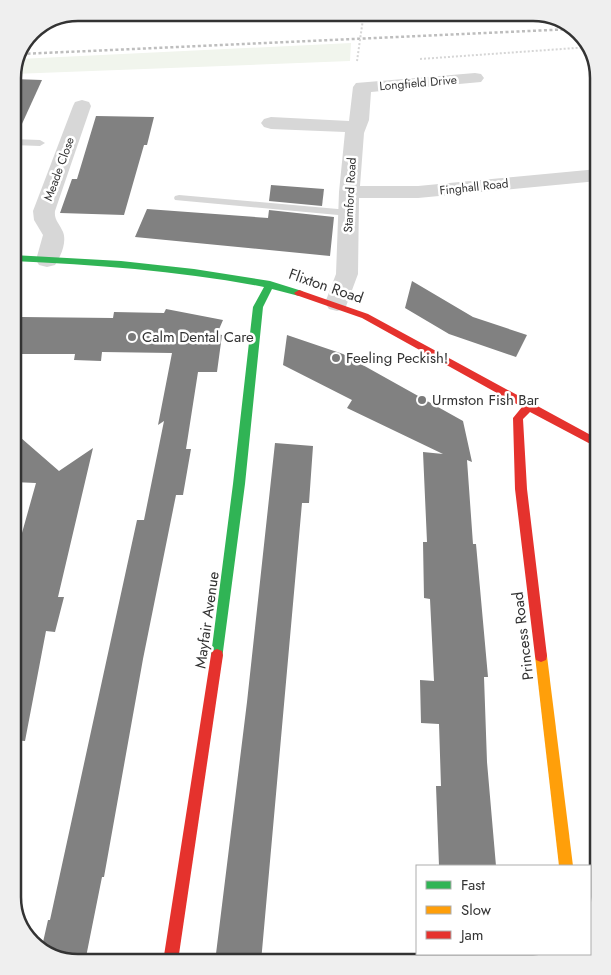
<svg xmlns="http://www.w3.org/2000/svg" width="611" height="975" font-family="Jost,sans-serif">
<rect width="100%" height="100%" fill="#fff"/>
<path fill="#f1f5ed" d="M351 43 350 61 13 74 19 59Z"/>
<g fill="#818181">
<path d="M13 79 42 80 16 137H13Z"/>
<path d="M96 116 154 117 147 145H144L124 215 60 213 72 179H77Z"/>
<path d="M271 185 324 189 322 206 269 201Z"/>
<path d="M147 209 268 218 269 210 334 217 330 256 135 237Z"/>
<path d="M412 281 473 317 527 335 516 357 449 334 405 308Z"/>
<path d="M166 309 223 320 217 334 222 335 217 372H198L186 449H191L183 495H176L143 659 104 877H102L85 962H74L41 951 48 920H50L137 520H144L164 421 158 425 172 353 102 352 101 361 74 360 75 354H13L22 317 113 318 114 312 164 313Z"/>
<path d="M287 335 343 354 463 421 472 462 467 460 473 544H476L488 677H484L487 762 496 866H439L436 786H441L439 724 421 723 420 680 434 681 430 599 424 598 423 542H427L423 452 443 454 347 408 352 400 283 365Z"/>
<path d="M13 431 59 471 93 448 58 597H64L55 632 46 631 25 741 13 740V565L36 483 13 482Z"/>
<path d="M275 443 313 446 309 503H302L261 962H215L247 702Z"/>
</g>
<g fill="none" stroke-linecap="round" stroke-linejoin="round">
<g stroke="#d6d6d6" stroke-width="2" stroke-dasharray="2 2" stroke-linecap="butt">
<path d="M363 19 364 13"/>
<path d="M420 59 590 47"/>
</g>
<g fill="#d7d7d7" fill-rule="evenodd">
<path d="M13 139 40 140 45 143 40 146 13 145Z"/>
<path d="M179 195 349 210 354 213 349 216 175 200 174 198 175 196Z"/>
</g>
<g fill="#d7d7d7" fill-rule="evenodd">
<path d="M78 12 110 13 111 15 109 19 103 20 70 16Z"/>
<path d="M475 73 481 74 484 78 481 82 371 92 369 120 364 133 360 186H418L598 169V181L418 198H359L358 274 345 309 337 311 329 309 325 303 336 274 339 192 345 132 271 129 264 127 261 123 264 119 271 117 349 121 353 87 356 83Z"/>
<path d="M82 100 89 102 91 106 55 211C54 220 59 223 62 230 68 240 61 256 55 265L47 267 39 265 36 260 43 235 34 220 33 211 73 106 75 102Z"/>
</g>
<path fill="#30b455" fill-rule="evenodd" d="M13 255 121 261 194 269 270 281 302 291 304 293 299 296 272 289 263 307 245 484 222 659 217 661 212 659 211 655 233 484 253 307 264 287C181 271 97 265 13 261Z"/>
<path fill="#ff9f0a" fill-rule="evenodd" d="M541 650 546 652 547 656 573 866H559L535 656 536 652Z"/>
<g fill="#e5322d" fill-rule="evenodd">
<path d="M299 290 368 314 598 439V448L530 412 523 419 527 489 547 656 546 660 541 662 536 660 535 656 515 489 513 418 522 407 362 318 296 295 294 293Z"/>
<path d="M217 649 222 651 223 655 178 961 163 962 211 655 212 651Z"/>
</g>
<path stroke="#bebebe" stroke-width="2.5" stroke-dasharray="3 2.5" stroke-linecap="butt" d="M22 54 574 29"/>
<path stroke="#d6d6d6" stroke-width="2" stroke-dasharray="2 2" stroke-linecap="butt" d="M357 61 363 19"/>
</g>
<g fill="#7a7a7a" stroke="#fff" stroke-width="2">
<circle cx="132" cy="337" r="5"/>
<circle cx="336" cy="358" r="5"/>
<circle cx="422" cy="400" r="5"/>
</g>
<g text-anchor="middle" stroke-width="5" stroke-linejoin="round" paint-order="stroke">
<g font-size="12" fill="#333" stroke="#fff">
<text transform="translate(418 83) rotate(-5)" y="4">Longfield Drive</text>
<text transform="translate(59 169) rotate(-70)" y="4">Meade Close</text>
<text transform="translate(474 187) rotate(-6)" y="4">Finghall Road</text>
<text transform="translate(350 195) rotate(-87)" y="4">Stamford Road</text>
</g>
<g font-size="15" fill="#333" stroke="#fff">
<text transform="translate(326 286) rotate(19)" y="5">Flixton Road</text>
<text transform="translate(207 620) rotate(-82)" y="5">Mayfair Avenue</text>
<text transform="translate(523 636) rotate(-97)" y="5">Princess Road</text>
</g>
<g font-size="15" fill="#333" stroke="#fff" text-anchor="start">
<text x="142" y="342">Calm Dental Care</text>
<text x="346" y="363">Feeling Peckish!</text>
<text x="432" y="405">Urmston Fish Bar</text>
</g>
</g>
<path d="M0 0H611V975H0ZM78 21H533A57 57 0 0 1 590 78V897A57 57 0 0 1 533 954H78A57 57 0 0 1 21 897V78A57 57 0 0 1 78 21Z" fill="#efefef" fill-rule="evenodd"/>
<path fill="none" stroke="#333" stroke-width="2.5" d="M78 21H533A57 57 0 0 1 590 78V897A57 57 0 0 1 533 954H78A57 57 0 0 1 21 897V78A57 57 0 0 1 78 21Z"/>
<rect x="416" y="865" width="175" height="90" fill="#ffffff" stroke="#adadad"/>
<rect x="426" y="881" width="25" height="8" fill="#30b455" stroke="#adadad"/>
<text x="461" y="890" font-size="15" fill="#333333">Fast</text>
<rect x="426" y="906" width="25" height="8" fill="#ff9f0a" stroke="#adadad"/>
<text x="461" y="915" font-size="15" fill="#333333">Slow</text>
<rect x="426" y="931" width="25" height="8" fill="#e5322d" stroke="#adadad"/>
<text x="461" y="940" font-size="15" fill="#333333">Jam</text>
</svg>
